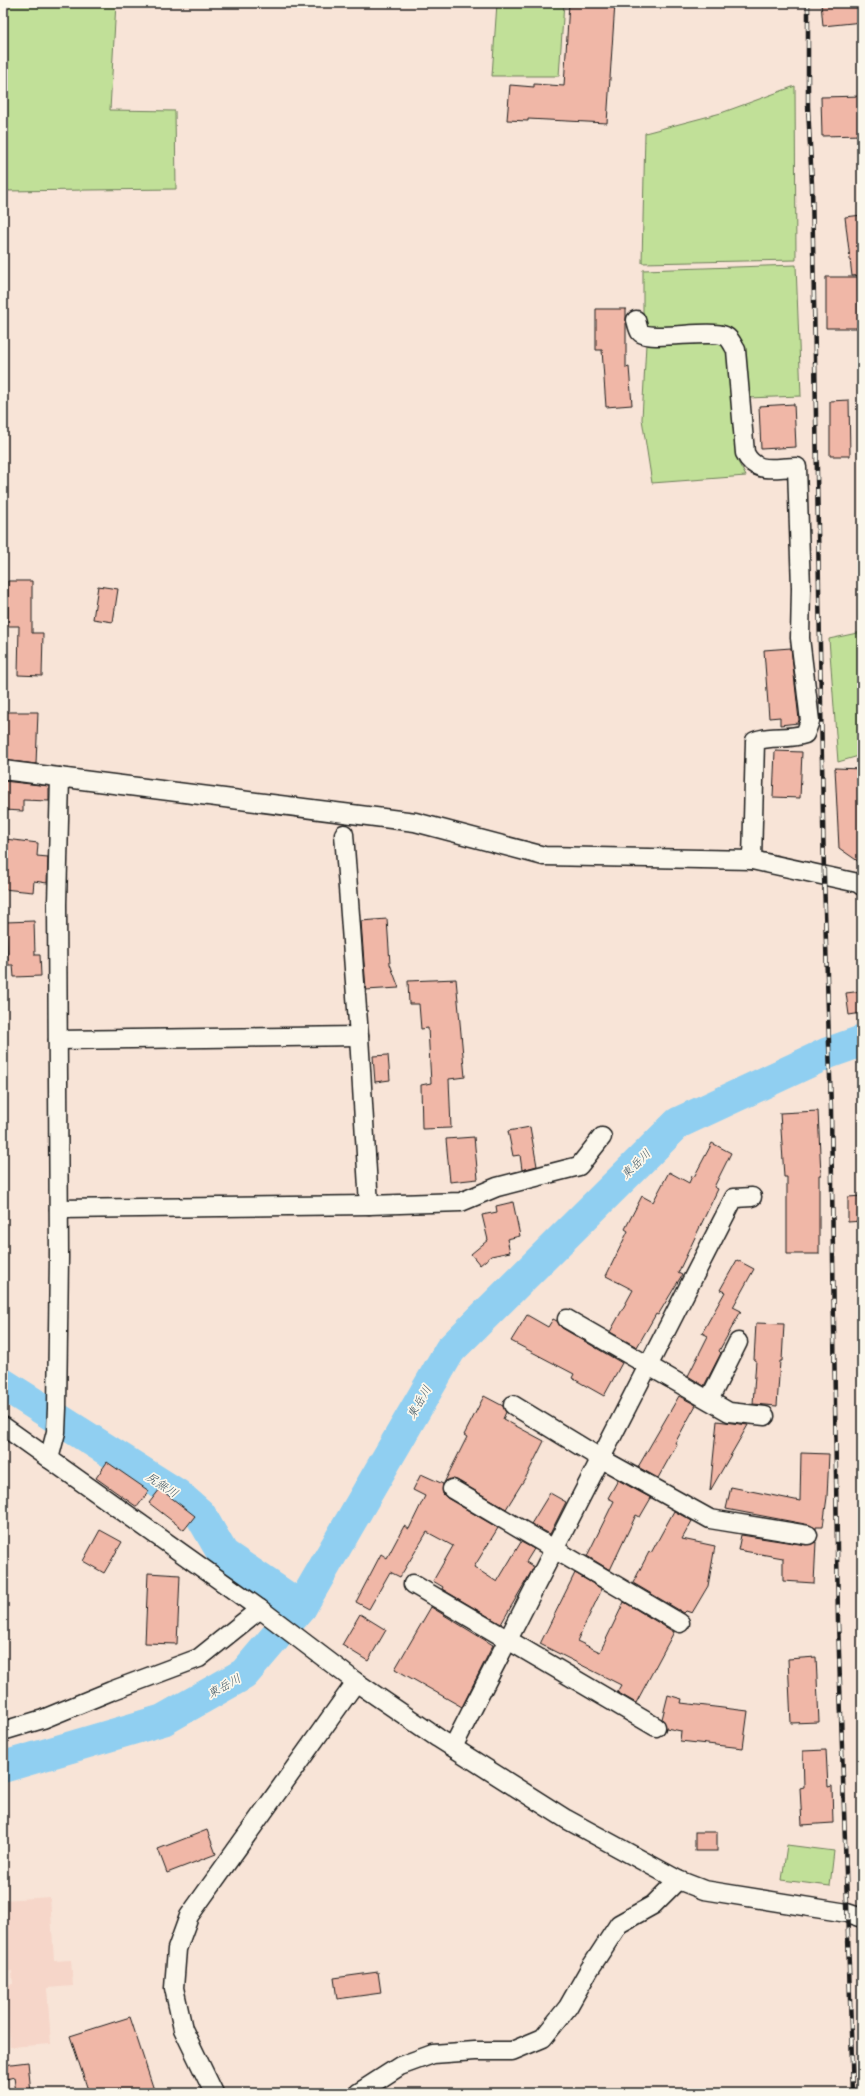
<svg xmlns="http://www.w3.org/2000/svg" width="865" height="2096" font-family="'Patrick Hand','Klee One',sans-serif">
<rect width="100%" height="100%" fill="#f8e4d7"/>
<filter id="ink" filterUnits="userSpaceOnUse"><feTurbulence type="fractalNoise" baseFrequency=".025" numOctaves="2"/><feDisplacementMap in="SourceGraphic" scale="8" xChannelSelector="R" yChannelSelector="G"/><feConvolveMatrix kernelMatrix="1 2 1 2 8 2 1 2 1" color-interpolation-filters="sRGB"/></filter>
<g filter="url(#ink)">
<path fill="#f6d6c9" d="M50 1897 54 1961 71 1960 73 1986 47 1988 51 2044 10 2047 6 1985 13 1984 12 1971 4 1972 3 1900Z"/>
<g fill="#c1e098" stroke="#6e7e5a">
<path d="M4 3H116L110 110 175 111 176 189 3 191Z"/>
<path d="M497 3H564L559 76H492Z"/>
<path d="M795 86 796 260 642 263 645 133 721 113Z"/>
<path d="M796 265 801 396 748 398 738 337 730 328 677 327 651 329 645 326 643 318V270Z"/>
<path d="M680 342 722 344 728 352 738 462 746 476 652 483 642 419 646 344Z"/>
<path d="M862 632V755L838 762 829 639Z"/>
<path d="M787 1845 834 1851 830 1886 782 1880Z"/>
</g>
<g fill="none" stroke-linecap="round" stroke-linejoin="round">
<g stroke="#90cff1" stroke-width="32">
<path d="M3 1384 178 1495 200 1514 223 1554 301 1607"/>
<path d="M3 1767 163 1720 244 1674 301 1607 450 1350 678 1123 828 1053 862 1041"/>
</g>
</g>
<g fill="#f0b7a7" stroke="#1c1c1c">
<path d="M569 3H615L607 123 528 119V121L507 120 510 85 534 87V84L564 86Z"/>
<path d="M821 3H862V22L823 26Z"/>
<path d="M862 96V135L822 136 821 97Z"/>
<path d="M862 215V275L852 276 845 217Z"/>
<path d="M826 277H858L859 328H826Z"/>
<path d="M596 309H626V368L629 367 632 405 606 407 602 350H596Z"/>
<path d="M849 400 850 456H830V401Z"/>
<path d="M794 404 796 447 761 449 759 406Z"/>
<path d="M8 581H32V633H43L42 676 18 675 19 626H8Z"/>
<path d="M98 586 118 589 113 622 93 619Z"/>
<path d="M791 648 799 720 798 723 780 725V717L769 718 764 650Z"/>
<path d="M3 712H38L36 764 3 760Z"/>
<path d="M775 751 802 752 800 798 773 797Z"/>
<path d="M835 768 862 769V864L839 848Z"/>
<path d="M3 781 49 786V801L23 800V811L3 810Z"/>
<path d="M5 839 38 843 37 856 48 857 47 883 34 881 33 892 3 889Z"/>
<path d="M387 919 390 964 399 988 366 990 361 921Z"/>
<path d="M34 921 35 955H40L41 976 14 977 13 965H8L6 922Z"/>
<path d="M456 979 465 1077 449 1079 451 1128 422 1129 421 1085 431 1083 428 1028 421 1029 419 1004H409L408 981Z"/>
<path d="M862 991V1013L849 1015 846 993Z"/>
<path d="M388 1055 390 1080 375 1082 373 1056Z"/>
<path d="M818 1111 821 1175H819V1254H787V1177H784L780 1113Z"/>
<path d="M530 1127 537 1166 522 1170 520 1155 513 1156 508 1131Z"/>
<path d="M474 1137 478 1179 450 1182 446 1139Z"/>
<path d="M712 1143 731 1153 714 1187 718 1189 678 1273 682 1275 658 1315 656 1314 637 1347 610 1332 633 1290 606 1276 628 1231 625 1229 642 1196 653 1202 669 1172 689 1183 692 1176 694 1177Z"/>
<path d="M862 1196V1221L848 1222V1197Z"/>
<path d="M513 1202 520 1236 507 1239 510 1252 491 1256 480 1265 471 1254 488 1240 482 1215 497 1212 496 1206Z"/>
<path d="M737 1260 754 1269 733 1307 741 1311 719 1351 721 1353 704 1386 688 1376 708 1336 702 1333 725 1292 720 1290Z"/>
<path d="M527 1315 548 1327 553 1319 557 1321 562 1328 622 1363 604 1396 572 1378 574 1374 511 1341Z"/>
<path d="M756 1323 784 1324 782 1361H780L777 1406 753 1404 756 1360H754Z"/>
<path d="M484 1396 503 1406 506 1412 503 1419 544 1441 527 1475 506 1509 457 1480 452 1479 444 1483 467 1437 464 1435Z"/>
<path d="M679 1396 696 1405 675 1443 677 1444 658 1478 638 1467Z"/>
<path d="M717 1421 748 1425 710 1491Z"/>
<path d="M801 1453 829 1454 827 1497 823 1527H816V1529L810 1525 726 1509 731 1487 800 1501Z"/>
<path d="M107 1462 149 1491 137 1507 96 1478Z"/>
<path d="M421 1474 443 1484V1494L447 1498 498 1528 474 1567 497 1582 521 1542 534 1549 526 1562 534 1567 501 1624 442 1589 443 1587 433 1581 453 1546 427 1532 400 1577 390 1572 369 1609 356 1602 381 1554 387 1558 404 1526 409 1529 425 1496 413 1490Z"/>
<path d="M618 1480 651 1498 640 1517 636 1515 610 1570 587 1556 614 1501 608 1498Z"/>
<path d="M160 1489 195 1516 184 1530 149 1503Z"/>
<path d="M550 1493 566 1502 550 1534 531 1524Z"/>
<path d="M674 1511 692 1521 682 1539 715 1546 708 1586 692 1613 686 1611 684 1613 633 1583 649 1552 651 1553Z"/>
<path d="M100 1530 122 1542 104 1573 83 1561Z"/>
<path d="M741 1535 806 1545 816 1542 814 1583 783 1581V1558L738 1550Z"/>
<path d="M148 1573 180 1575 177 1644 145 1643Z"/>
<path d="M575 1573 602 1589 577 1641 600 1652 624 1602 674 1632 636 1703 617 1692 621 1685 540 1644Z"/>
<path d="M431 1607 493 1645 462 1707 395 1669Z"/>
<path d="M360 1614 386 1630 368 1661 342 1645Z"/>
<path d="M816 1657 819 1722 791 1723 788 1659Z"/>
<path d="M668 1695 682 1699 681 1703 748 1711 743 1748 680 1741 681 1731 666 1728 662 1719Z"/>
<path d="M826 1750 828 1787 832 1786 833 1823 802 1825 800 1788 804 1787 803 1751Z"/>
<path d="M207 1830 216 1854 167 1873 158 1849Z"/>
<rect x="695" y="1832" width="22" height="19"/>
<path d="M378 1972 381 1993 337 1999 334 1978Z"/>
<path d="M130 2017 154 2090 147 2093H89L70 2036Z"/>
<path d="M28 2062 31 2093H16L14 2077 3 2080V2065Z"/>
</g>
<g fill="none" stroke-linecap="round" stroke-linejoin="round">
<g stroke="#1c1c1c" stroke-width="21">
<g id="minor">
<path d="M636 320C637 323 638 329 640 332 647 342 710 329 725 336 730 338 733 345 736 350L745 453C756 475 775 467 797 467L801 588 800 638 810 721 805 734C788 740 771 735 755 741L752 860"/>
<path d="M3 770 415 822 544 856 752 860 858 883 862 886"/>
<path d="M344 834 359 1036 369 1205 461 1202 497 1187 579 1166 602 1137"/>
<path d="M58 1040 359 1036"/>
<path d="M59 1209 369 1205"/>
<path d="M567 1319 729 1412 765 1416"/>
<path d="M709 1400 738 1342"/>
<path d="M513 1405 600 1458 710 1519 808 1535"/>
<path d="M3 1426 260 1609 356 1682 438 1738 566 1819 678 1880 704 1890 847 1913 862 1918"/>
<path d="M49 1459 56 1432 57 1408 59 1257 57 904 60 777"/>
<path d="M452 1489 680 1623"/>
<path d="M413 1584 656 1727"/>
<path d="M3 1731 43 1719 111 1691 199 1658 260 1609"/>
<path d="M453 1747 734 1198 752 1197"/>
<path d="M214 2093 183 2029 174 1988 177 1949 189 1916 356 1682"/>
<path d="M358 2093 400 2066 433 2054 475 2051H512L543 2038 568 2007 589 1970 619 1924 653 1905 678 1880"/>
</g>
</g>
<use href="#minor" stroke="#fbf7ec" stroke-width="18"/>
<g stroke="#1c1c1c" stroke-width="4.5">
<path id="rail" d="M808 3V106L812 185 824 876 831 1110 838 1621 853 2093"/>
</g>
<use href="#rail" stroke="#fbf7ec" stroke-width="3" stroke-dasharray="9" stroke-linecap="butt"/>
</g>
</g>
<g text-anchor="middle" stroke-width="3.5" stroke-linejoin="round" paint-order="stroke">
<g font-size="12" font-style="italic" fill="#455b67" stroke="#fbf7ec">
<text transform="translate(636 1164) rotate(-45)" y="4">東岳川</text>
<text transform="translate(419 1402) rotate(-60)" y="4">東岳川</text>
<text transform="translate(162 1485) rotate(33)" y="4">尻無川</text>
<text transform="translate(224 1686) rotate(-29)" y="4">東岳川</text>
</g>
</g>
<rect width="865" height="2096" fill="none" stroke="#fbf7ec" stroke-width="16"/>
<rect x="8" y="8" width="849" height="2080" fill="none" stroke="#1c1c1c" stroke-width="1.5" filter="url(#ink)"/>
</svg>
